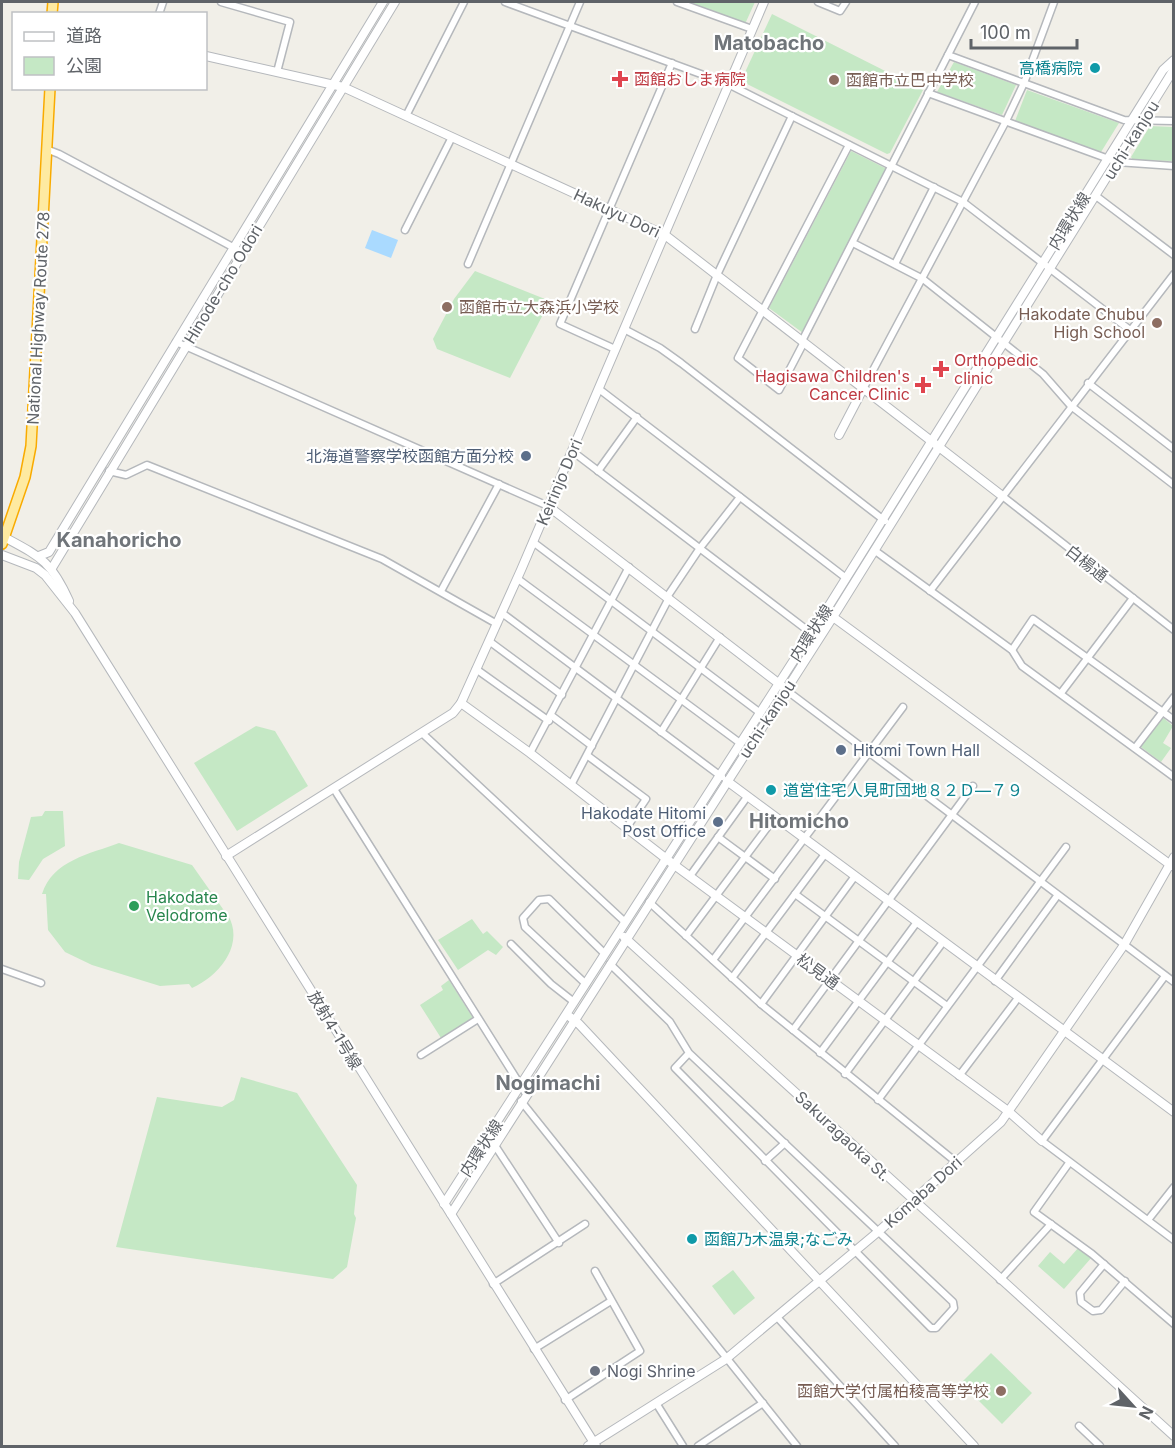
<svg xmlns="http://www.w3.org/2000/svg" width="1175" height="1448" font-family="Inter,'Noto Sans JP',sans-serif">
<rect width="100%" height="100%" fill="#f1efe8"/>
<g fill="#c5e8c5">
<path d="M689 2H755L745 24Z"/>
<path d="M772 14 923 90 890 153 887 154 741 81Z"/>
<path d="M954 62 1016 85 1002 115 937 92Z"/>
<path d="M1027 90 1119 123 1101 152 1015 121Z"/>
<path d="M1150 126 1173 127V161L1133 160 1131 157Z"/>
<path d="M851 151 887 169 803 333 769 308Z"/>
<path d="M475 271 550 301 510 378 437 349 433 339 454 299Z"/>
<path d="M1161 716 1173 726 1163 743 1171 748 1161 762 1141 747 1140 744Z"/>
<path d="M256 726 275 731 308 786 237 831 194 763Z"/>
<path d="M45 811H63L65 846 43 859 29 880 18 879 19 862 31 817 42 816Z"/>
<path d="M119 843 192 865 230 919C243 948 217 977 192 988L189 984 160 986 92 965 65 952 48 930 46 894H42C53 860 90 854 119 843Z"/>
<path d="M472 919 483 934 487 931 503 947 496 955 488 950 458 970 438 940Z"/>
<path d="M449 980 473 1018 441 1038 420 1005 443 990 441 986Z"/>
<path d="M241 1077 297 1093 357 1185 354 1214 356 1218 347 1267 333 1279 116 1247 157 1097 222 1107 234 1100Z"/>
<path d="M1079 1247 1092 1257 1064 1289 1038 1266 1050 1252 1064 1264Z"/>
<path d="M733 1270 755 1298 734 1315 712 1286Z"/>
<path d="M991 1353 1032 1393 1002 1424 961 1383Z"/>
</g>
<path fill="#aadaff" d="M372 230 398 240 391 258 365 248Z"/>
<g fill="none" stroke-linecap="round" stroke-linejoin="round">
<g stroke="#b5b8bc" stroke-width="9">
<g id="minor">
<path d="M221 2 290 22 277 72"/>
<path d="M505 2 728 84 963 202 1130 330"/>
<path d="M677 2 752 29"/>
<path d="M818 2 840 11 846 2"/>
<path d="M159 14 163 2"/>
<path d="M948 55 1124 120 1174 121"/>
<path d="M928 93 1117 162 1174 166"/>
<path d="M406 116 464 2"/>
<path d="M46 149 59 154 242 252"/>
<path d="M1096 196 1174 255"/>
<path d="M405 230 452 137"/>
<path d="M853 243 923 279 1043 374 1071 406 1174 485"/>
<path d="M468 264 580 2"/>
<path d="M895 264 934 187"/>
<path d="M624 329 660 348 681 363 885 521"/>
<path d="M695 329 717 275 792 116"/>
<path d="M802 341 975 2"/>
<path d="M176 342 548 506"/>
<path d="M804 342 779 390 738 358 849 145"/>
<path d="M615 349 560 324 672 63"/>
<path d="M1088 383 1174 449"/>
<path d="M599 389 846 578"/>
<path d="M863 389 1006 121 1024 83 1054 2"/>
<path d="M572 451 811 633"/>
<path d="M109 471 126 475 147 465 382 559 497 624"/>
<path d="M598 471 637 417"/>
<path d="M1001 495 1174 630"/>
<path d="M533 542 759 712"/>
<path d="M874 550 1012 650 1022 666 1174 777"/>
<path d="M518 579 740 743"/>
<path d="M441 591 499 484"/>
<path d="M930 591 1174 274"/>
<path d="M667 597 700 548 740 497"/>
<path d="M502 613 722 777"/>
<path d="M489 641 562 695"/>
<path d="M1012 650 1033 619 1174 720"/>
<path d="M476 669 549 721"/>
<path d="M786 690 1174 982"/>
<path d="M1061 693 1133 598"/>
<path d="M552 716 592 746"/>
<path d="M661 732 720 637"/>
<path d="M422 733 625 922"/>
<path d="M1135 748 1174 697"/>
<path d="M530 753 629 567"/>
<path d="M588 756 646 799 627 827"/>
<path d="M571 785 669 598"/>
<path d="M334 789 526 1094"/>
<path d="M718 837 775 879"/>
<path d="M690 876 747 797"/>
<path d="M795 894 947 1006"/>
<path d="M649 902 761 1004 956 1162"/>
<path d="M686 936 775 817"/>
<path d="M511 944 551 984 574 1002"/>
<path d="M713 960 903 707"/>
<path d="M610 964 670 1022 689 1053 953 1302 954 1308 936 1328H931L675 1068 689 1053"/>
<path d="M2 969 41 983"/>
<path d="M1165 976 1042 1141 1174 1240"/>
<path d="M732 978 825 854"/>
<path d="M995 981 1057 896"/>
<path d="M586 984 525 927 523 918 539 900 549 899 605 954"/>
<path d="M761 1004 855 876"/>
<path d="M793 1030 973 786"/>
<path d="M820 1053 917 922"/>
<path d="M421 1055 478 1019"/>
<path d="M845 1074 943 942"/>
<path d="M959 1076 1018 998"/>
<path d="M878 1100 1066 847"/>
<path d="M521 1101 797 1446"/>
<path d="M494 1144 559 1243"/>
<path d="M765 1161 785 1143"/>
<path d="M1069 1163 1034 1212 1092 1254 1174 1324"/>
<path d="M1148 1220 1174 1187"/>
<path d="M1104 1264 1080 1293 1081 1302 1093 1311 1101 1310 1125 1281"/>
<path d="M1000 1280 1051 1224"/>
<path d="M493 1284 585 1224"/>
<path d="M777 1317 895 1446"/>
<path d="M534 1349 611 1301"/>
<path d="M565 1400 640 1351 595 1271"/>
<path d="M656 1403 683 1446"/>
<path d="M1079 1426 1100 1446"/>
<path d="M698 1446 763 1403"/>
</g>
</g>
<g stroke="#b5b8bc" stroke-width="10">
<g id="tertiary">
<path d="M206 56 343 87 665 235 1001 495"/>
<path d="M839 435 863 389"/>
<path d="M548 506 782 686"/>
<path d="M4 537C41 557 51 561 69 601"/>
<path d="M2 555 36 568 45 575 75 613 596 1446"/>
<path d="M39 556 49 552 383 2"/>
<path d="M52 568 395 2"/>
<path d="M829 614 1172 866"/>
<path d="M461 703 530 753 673 864 1008 1111 1042 1141"/>
<path d="M727 781 1174 1112"/>
<path d="M226 856 453 713 461 703 521 570 764 2"/>
<path d="M624 937 1174 1436"/>
<path d="M570 1017 579 1024 974 1446"/>
<path d="M444 1204 830 604 1163 70 1174 60"/>
<path d="M451 1214 838 609 1174 69"/>
<path d="M588 1446 726 1359 879 1231 1001 1122 1124 945 1174 857"/>
</g>
</g>
<g stroke="#f9ab00" stroke-width="12">
<g id="trunk">
<path d="M52 14 53 2"/>
<path d="M2 544 25 477 31 446 50 88"/>
</g>
</g>
<use href="#minor" stroke="#fff" stroke-width="6"/>
<use href="#tertiary" stroke="#fff" stroke-width="8"/>
<use href="#trunk" stroke="#feeaa1" stroke-width="9"/>
</g>
<g fill="#0f9aa8" stroke="#fff" stroke-width="2">
<circle cx="1095" cy="68" r="6"/>
<circle cx="771" cy="790" r="6"/>
<circle cx="692" cy="1239" r="6"/>
</g>
<g fill="#e0444e" stroke="#fff" stroke-width="2">
<path d="M617 70h6v6h6v6h-6v6h-6v-6h-6v-6h6z"/>
<path d="M938 360h6v6h6v6h-6v6h-6v-6h-6v-6h6z"/>
<path d="M920 376h6v6h6v6h-6v6h-6v-6h-6v-6h6z"/>
</g>
<g fill="#8d6e63" stroke="#fff" stroke-width="2">
<circle cx="834" cy="80" r="6"/>
<circle cx="447" cy="307" r="6"/>
<circle cx="1157" cy="323" r="6"/>
<circle cx="1001" cy="1391" r="6"/>
</g>
<g fill="#5c6f8a" stroke="#fff" stroke-width="2">
<circle cx="526" cy="456" r="6"/>
<circle cx="841" cy="750" r="6"/>
<circle cx="718" cy="822" r="6"/>
</g>
<circle fill="#2e9e5b" stroke="#fff" stroke-width="2" cx="134" cy="906" r="6"/>
<circle fill="#6b7280" stroke="#fff" stroke-width="2" cx="595" cy="1371" r="6"/>
<g text-anchor="middle" stroke-width="4.5" stroke-linejoin="round" paint-order="stroke">
<g font-size="16" fill="#0d838f" stroke="#fff" text-anchor="start">
<text x="1083" y="74" text-anchor="end">高橋病院</text>
<text x="783" y="796">道営住宅人見町団地８２Ｄ―７９</text>
<text x="704" y="1245">函館乃木温泉;なごみ</text>
</g>
<g font-size="16" fill="#be3a42" stroke="#fff" text-anchor="start">
<text x="634" y="85">函館おしま病院</text>
<text x="954" y="366">Orthopedic<tspan x="954" dy="18">clinic</tspan></text>
<text x="910" y="382" text-anchor="end">Hagisawa Children's<tspan x="910" dy="18">Cancer Clinic</tspan></text>
</g>
<g font-size="16" fill="#785e54" stroke="#fff" text-anchor="start">
<text x="846" y="86">函館市立巴中学校</text>
<text x="459" y="313">函館市立大森浜小学校</text>
<text x="1145" y="320" text-anchor="end">Hakodate Chubu<tspan x="1145" dy="18">High School</tspan></text>
<text x="989" y="1397" text-anchor="end">函館大学付属柏稜高等学校</text>
</g>
<g font-size="16" fill="#5f6368" stroke="#fff">
<text transform="translate(1131 140) rotate(-58)" y="6">uchi-kanjou</text>
<text transform="translate(617 213) rotate(25)" y="6">Hakuyu Dori</text>
<text transform="translate(1069 221) rotate(-58)" y="6">内環状線</text>
<text transform="translate(223 284) rotate(-59)" y="6">Hinode-cho Odori</text>
<text transform="translate(38 318) rotate(-87)" y="6">National Highway Route 278</text>
<text transform="translate(559 482) rotate(-67)" y="6">Keirinjo Dori</text>
<text transform="translate(1087 563) rotate(38)" y="6">白楊通</text>
<text transform="translate(811 633) rotate(-57)" y="6">内環状線</text>
<text transform="translate(767 719) rotate(-57)" y="6">uchi-kanjou</text>
<text transform="translate(818 971) rotate(36)" y="6">松見通</text>
<text transform="translate(335 1030) rotate(59)" y="6">放射4-1号線</text>
<text transform="translate(843 1136) rotate(43)" y="6">Sakuragaoka St.</text>
<text transform="translate(481 1148) rotate(-57)" y="6">内環状線</text>
<text transform="translate(923 1192) rotate(-42)" y="6">Komaba Dori</text>
</g>
<g font-size="16" fill="#4e5e75" stroke="#fff" text-anchor="end">
<text x="514" y="462">北海道警察学校函館方面分校</text>
<text x="853" y="756" text-anchor="start">Hitomi Town Hall</text>
<text x="706" y="819">Hakodate Hitomi<tspan x="706" dy="18">Post Office</tspan></text>
</g>
<g font-size="16" fill="#27864d" stroke="#fff" text-anchor="start">
<text x="146" y="903">Hakodate<tspan x="146" dy="18">Velodrome</tspan></text>
</g>
<g font-size="16" fill="#5b616d" stroke="#fff" text-anchor="start">
<text x="607" y="1377">Nogi Shrine</text>
</g>
<g font-size="20" font-weight="bold" fill="#70757a" stroke="#fff">
<text x="769" y="50">Matobacho</text>
<text x="119" y="547">Kanahoricho</text>
<text x="799" y="828">Hitomicho</text>
<text x="548" y="1090">Nogimachi</text>
</g>
</g>
<rect width="1175" height="1448" fill="none" stroke="#5f6368" stroke-width="6"/>
<rect x="12" y="12" width="195" height="78" fill="#ffffff" stroke="#bfc1c3" stroke-width="1.5"/>
<rect x="24" y="32" width="30" height="9" fill="#ffffff" stroke="#bfc1c3" stroke-width="1.5"/>
<text x="66" y="42" font-size="18" fill="#5f6368">道路</text>
<rect x="24" y="57" width="30" height="18" fill="#c5e8c5" stroke="#bfc1c3" stroke-width="1.5"/>
<text x="66" y="72" font-size="18" fill="#5f6368">公園</text>
<g transform="translate(1133 1406) rotate(117)" stroke="#ffffff" stroke-width="4.5" paint-order="stroke">
<path d="M0-4.5L10 22L0 15L-10 22Z" fill="#5f6368"/>
<text y="-9" font-size="16" font-weight="bold" text-anchor="middle" fill="#5f6368">N</text>
</g>
<path d="M971 39v9h106v-9" fill="none" stroke="#5f6368" stroke-width="3"/>
<text x="980" y="39" font-size="18" fill="#5f6368" stroke="#ffffff" stroke-width="4.5" paint-order="stroke">100 m</text>
</svg>
